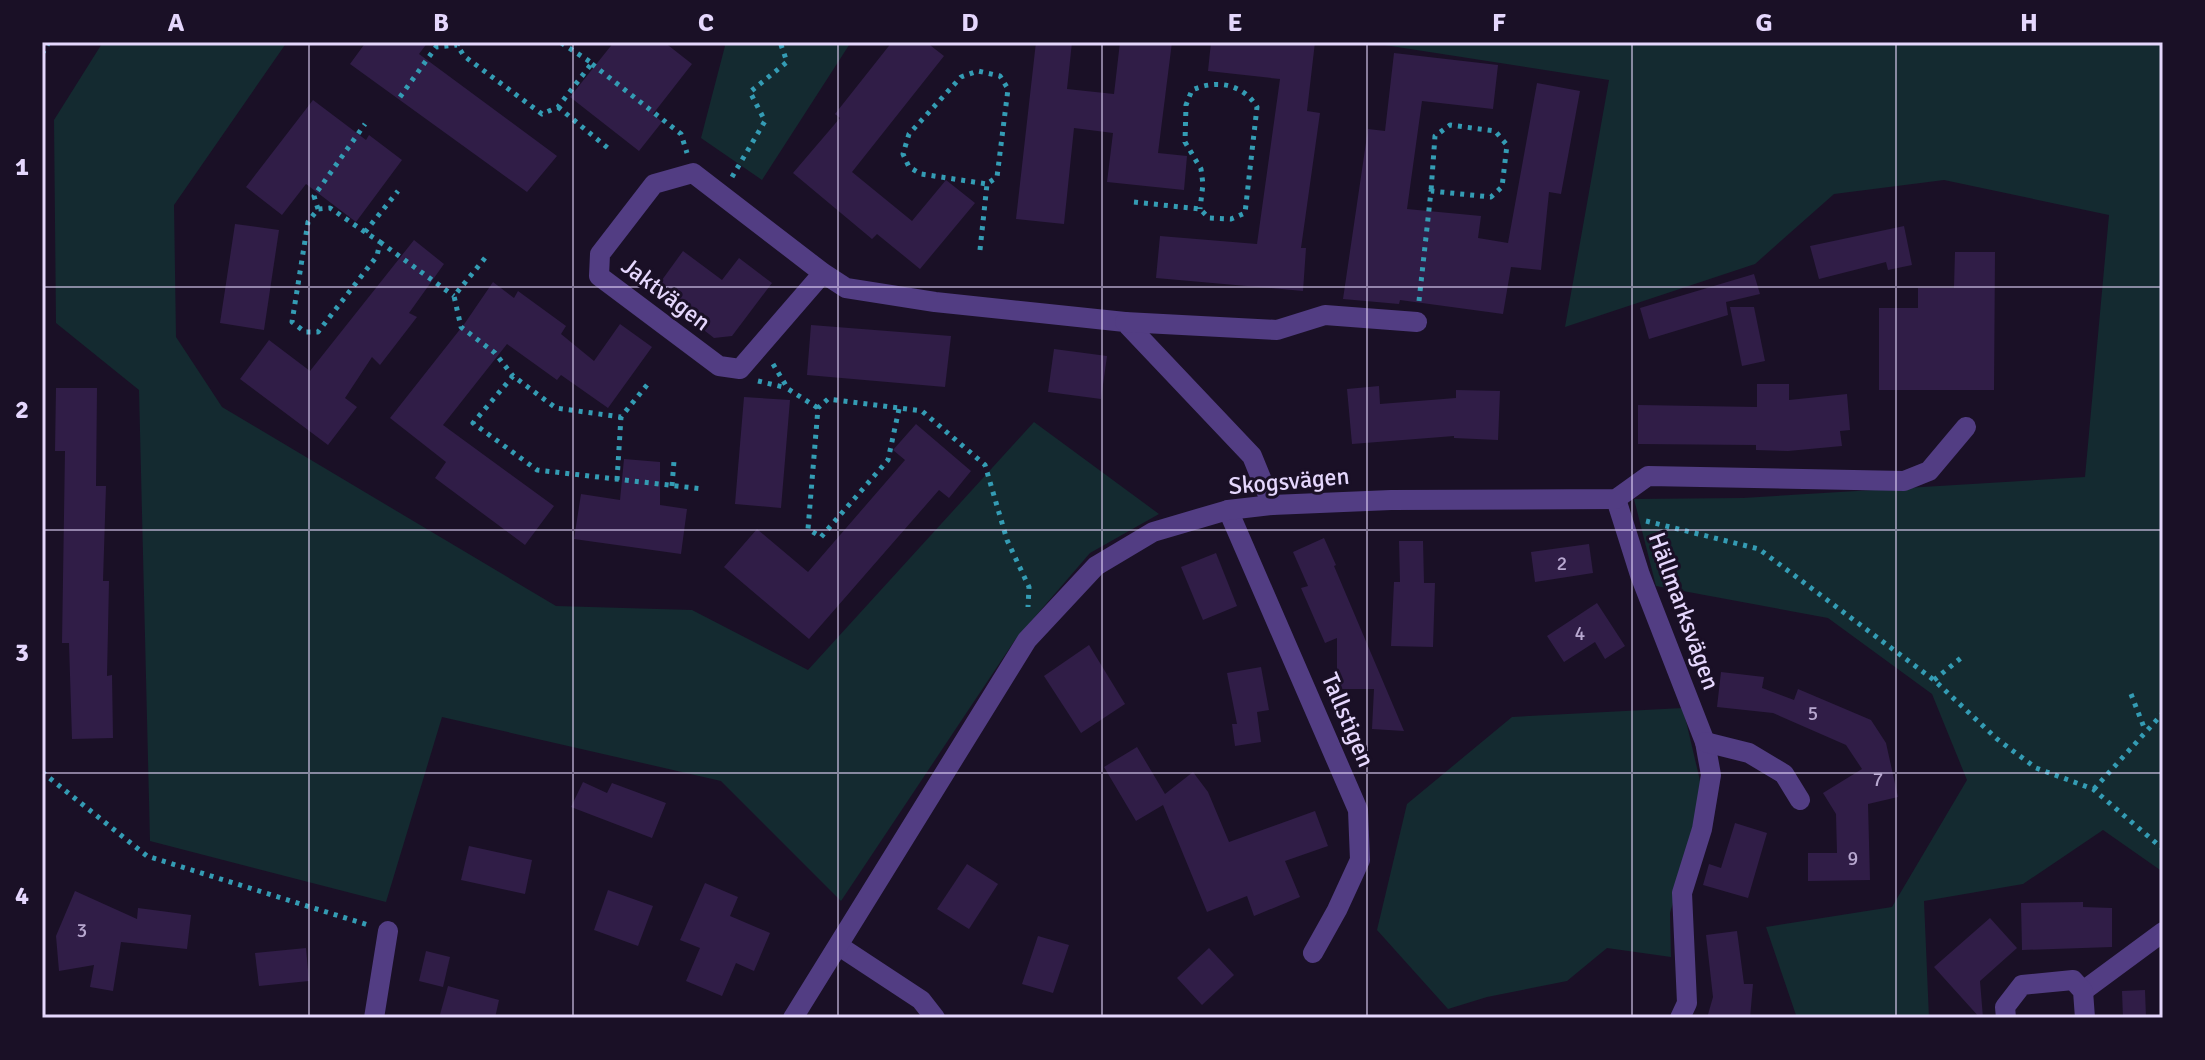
<svg xmlns="http://www.w3.org/2000/svg" width="2205" height="1060" font-family="Signika,sans-serif">
<rect width="100%" height="100%" fill="#1a1026"/>
<g fill="#142a30">
<path d="M103 42H287L174 205 176 337 222 407 556 606 692 610 808 670 1034 422 1159 514 1090 553 1015 640 841 901 721 781 442 717 386 902 150 841 139 390 56 323 54 120Z"/>
<path d="M722 42H851L762 180 701 138 725 46Z"/>
<path d="M1365 42H2163V872L2103 830 2023 884 1924 901 1929 1018H1797L1766 927 1892 907 1967 780 1932 694 1828 618 1656 586 1634 499 1743 498 2085 477 2109 215 1944 180 1834 194 1755 264 1565 327 1609 80Z"/>
<path d="M1683 708 1701 785 1688 852 1670 913 1671 957 1607 948 1567 981 1487 997 1448 1009 1377 930 1407 804 1512 717Z"/>
</g>
<g fill="#301d47">
<path d="M366 42H428L419 54 557 156 527 192 350 64Z"/>
<path d="M614 42H664L692 64 653 114 662 122 639 151 570 97Z"/>
<path d="M892 42H926L944 56 852 172 912 221 946 180 975 203 920 269 877 234 872 239 793 173 840 118 835 114Z"/>
<path d="M1036 42H1072L1067 89 1114 94 1120 42H1172L1158 153 1187 156 1184 190 1107 182 1113 133 1074 128 1064 224 1016 219Z"/>
<path d="M1211 42H1315L1307 111 1320 113 1301 248H1306L1303 291 1156 278 1160 236 1257 244 1280 79 1208 71Z"/>
<path d="M1394 53 1498 65 1493 109 1422 101 1407 209 1481 216 1478 238 1508 243 1537 83 1580 91 1561 194 1549 192 1541 270 1511 267 1503 314 1400 300 1399 304 1343 299 1368 129 1385 131Z"/>
<path d="M313 100 366 140 369 135 402 160 356 222 306 184 282 215 246 187Z"/>
<path d="M235 224 279 230 264 330 220 323Z"/>
<path d="M1904 226 1912 265 1888 270 1886 262 1819 279 1810 246Z"/>
<path d="M414 240 444 264 409 313 417 317 380 365 372 357 345 398 357 407 328 445 240 379 269 340 310 371Z"/>
<path d="M683 251 722 280 739 258 772 283 732 336 714 338 654 291Z"/>
<path d="M1955 252H1995L1994 390H1879V308H1918V288H1954Z"/>
<path d="M1754 274 1760 294 1726 302 1728 315 1649 339 1640 308Z"/>
<path d="M493 282 514 298 518 291 566 326 561 334 594 361 620 324 652 347 608 408 561 375 557 380 507 344 443 425 554 506 525 545 435 478 446 462 390 418 465 323Z"/>
<path d="M1730 307H1754L1765 361 1742 366Z"/>
<path d="M811 325 951 336 945 387 807 375Z"/>
<path d="M1054 349 1107 356 1101 399 1048 392Z"/>
<path d="M1757 384H1789V400L1847 394 1850 430 1840 431 1842 446 1788 451 1756 450V445L1638 444V405L1757 407Z"/>
<path d="M1379 386 1380 404 1456 398V390L1500 391 1498 440 1454 438V436L1352 444 1347 389Z"/>
<path d="M56 388H97L96 486H106L103 581H109L107 676 112 675 113 738 72 739 69 643H62L65 451H55Z"/>
<path d="M744 397 790 400 781 508 735 504Z"/>
<path d="M916 424 971 471 949 498 939 490 809 639 724 567 757 529 808 572 905 460 893 450Z"/>
<path d="M624 459 660 462V505L687 509 681 554 574 539 581 494 620 500Z"/>
<path d="M1324 538 1336 565 1334 566 1404 731 1372 729 1374 689H1337V638L1325 643 1301 588 1308 586 1293 552Z"/>
<path d="M1399 541H1423L1424 583H1435L1433 647 1391 646 1394 582H1400Z"/>
<path d="M1589 544 1593 573 1535 582 1531 552Z"/>
<path d="M1216 553 1237 606 1203 620 1181 567Z"/>
<path d="M1597 603 1625 646 1605 659 1595 642 1564 662 1547 636Z"/>
<path d="M1089 645 1125 704 1081 733 1044 676Z"/>
<path d="M1261 667 1269 710 1257 712 1261 742 1235 746 1232 724H1237L1227 673Z"/>
<path d="M1721 672 1764 677 1762 688 1794 700 1798 689 1871 720 1886 743 1898 797 1868 804 1870 880 1808 881V853H1837L1836 814 1823 793 1862 769 1846 745 1773 713 1717 707Z"/>
<path d="M1137 747 1165 794 1193 772 1208 792 1229 842 1315 811 1328 846 1285 861 1300 897 1254 916 1247 896 1207 912 1163 805 1136 821 1104 767Z"/>
<path d="M583 782 607 793 612 783 666 803 652 838 571 807Z"/>
<path d="M1735 823 1767 833 1748 898 1703 885 1709 864 1721 868Z"/>
<path d="M469 846 532 860 525 894 461 880Z"/>
<path d="M967 864 998 884 969 929 937 909Z"/>
<path d="M705 883 738 897 730 916 770 933 754 971 736 963 722 996 686 981 700 948 680 940Z"/>
<path d="M608 890 653 906 638 946 594 930Z"/>
<path d="M75 891 137 919 138 908 191 915 187 949 121 942 113 991 90 987 94 965 59 971 56 936Z"/>
<path d="M2083 902V907L2112 908V947L2022 950 2021 903Z"/>
<path d="M1990 918 2017 948 1980 981 1983 1018H1980L1934 967Z"/>
<path d="M1737 931 1744 984H1753L1750 1018H1707L1713 997 1706 935Z"/>
<path d="M1038 936 1069 945 1053 993 1022 984Z"/>
<path d="M306 948 309 981 259 986 255 953Z"/>
<path d="M1209 948 1234 975 1202 1005 1177 978Z"/>
<path d="M426 951 450 957 443 987 419 981Z"/>
<path d="M448 986 499 1000 495 1018H439Z"/>
<path d="M2145 990 2146 1018H2123L2122 991Z"/>
</g>
<g fill="none" stroke-linecap="round" stroke-linejoin="round">
<g stroke="#349cb4" stroke-width="5" stroke-dasharray="4 6" stroke-linecap="butt">
<path d="M459 42 457 45 464 56 542 114 558 107 592 63 560 42"/>
<path d="M42 54 49 42"/>
<path d="M592 64 681 134 687 153"/>
<path d="M400 97 436 47 457 45"/>
<path d="M558 107 609 149"/>
<path d="M732 177 765 121 750 92 787 62 780 42"/>
<path d="M1134 202 1200 209 1209 218 1231 219 1245 213 1257 107C1243 84 1217 79 1192 90L1186 105 1185 142 1201 169 1203 184 1200 209"/>
<path d="M318 209 314 196 365 124"/>
<path d="M365 232 330 208 318 209 308 222 292 322 305 332H318L377 256 380 242 365 232 398 191"/>
<path d="M380 242 454 296"/>
<path d="M980 250 987 184 997 177 1008 89 1000 76 978 71 961 77 909 134 903 154 909 167 921 174 987 184"/>
<path d="M485 258 454 296 461 327 495 353 513 376"/>
<path d="M1419 301 1431 191 1491 197 1502 187 1507 145 1495 131 1450 125 1435 136 1431 191"/>
<path d="M773 364 788 389 818 408"/>
<path d="M758 381 787 388"/>
<path d="M647 385 621 417 556 408 513 376 473 423 537 470 703 489"/>
<path d="M899 409 888 460 821 537 808 529 818 408 828 399 922 411 985 465 1007 540 1029 587 1028 607"/>
<path d="M617 480 621 417"/>
<path d="M672 486 674 461"/>
<path d="M1646 521 1759 549 1934 680 1997 739 2036 768 2093 789 2163 849"/>
<path d="M1934 680 1961 658"/>
<path d="M2131 694 2145 730"/>
<path d="M42 772 147 856 368 925"/>
<path d="M2094 789 2163 713"/>
</g>
<g stroke="#523d83" stroke-width="20">
<path d="M823 273 740 369 719 366 599 276 600 254 654 184 693 173 823 273 846 288 935 302 1125 322 1252 456 1272 505"/>
<path d="M1125 322 1277 330 1325 315 1417 322"/>
<path d="M1616 499 1640 575 1705 742 1711 775 1702 829 1682 893 1687 1003 1680 1018"/>
<path d="M1228 510 1358 810 1360 860 1337 910 1313 953"/>
<path d="M1705 742 1749 753 1784 774 1800 800"/>
<path d="M839 946 921 1000 935 1018"/>
<path d="M2083 991 2163 932"/>
<path d="M374 1018 388 931"/>
<path d="M793 1018 1027 640 1096 566 1153 532 1228 510 1272 505 1391 500 1616 499 1648 476 1904 481 1929 471 1966 427"/>
<path d="M2006 1018 2005 1007 2022 985 2073 980 2083 991 2085 1018"/>
</g>
</g>
<path fill="none" stroke="#e5d7fd" stroke-width="2" stroke-opacity="0.55" d="M309 42V1018M573 42V1018M838 42V1018M1102 42V1018M1367 42V1018M1632 42V1018M1896 42V1018M42 287H2163M42 530H2163M42 773H2163"/>
<g text-anchor="middle" stroke-width="6" stroke-linejoin="round" paint-order="stroke">
<g font-size="20" fill="#b8a8d0">
<text x="1562" y="570">2</text>
<text x="1580" y="640">4</text>
<text x="1813" y="720">5</text>
<text x="1878" y="786">7</text>
<text x="1853" y="865">9</text>
<text x="82" y="937">3</text>
</g>
<g font-size="24" fill="#e5d7fd" stroke="#1a1026">
<text transform="translate(666 294) rotate(37)" y="8">Jaktvägen</text>
<text transform="translate(1289 481) rotate(-5)" y="8">Skogsvägen</text>
<text transform="translate(1684 611) rotate(70)" y="8">Hällmarksvägen</text>
<text transform="translate(1348 720) rotate(67)" y="8">Tallstigen</text>
</g>
</g>
<rect width="2205" height="1060" fill="none" stroke="#1a1026" stroke-width="88"/>
<rect x="44" y="44" width="2117" height="972" fill="none" stroke="#e5d7fd" stroke-width="3"/>
<g font-size="26" text-anchor="middle" font-weight="bold" fill="#e5d7fd">
<text x="176" y="31">A</text>
<text x="441" y="31">B</text>
<text x="706" y="31">C</text>
<text x="970" y="31">D</text>
<text x="1235" y="31">E</text>
<text x="1499" y="31">F</text>
<text x="1764" y="31">G</text>
<text x="2029" y="31">H</text>
<text x="22" y="175">1</text>
<text x="22" y="418">2</text>
<text x="22" y="661">3</text>
<text x="22" y="904">4</text>
</g>
</svg>
